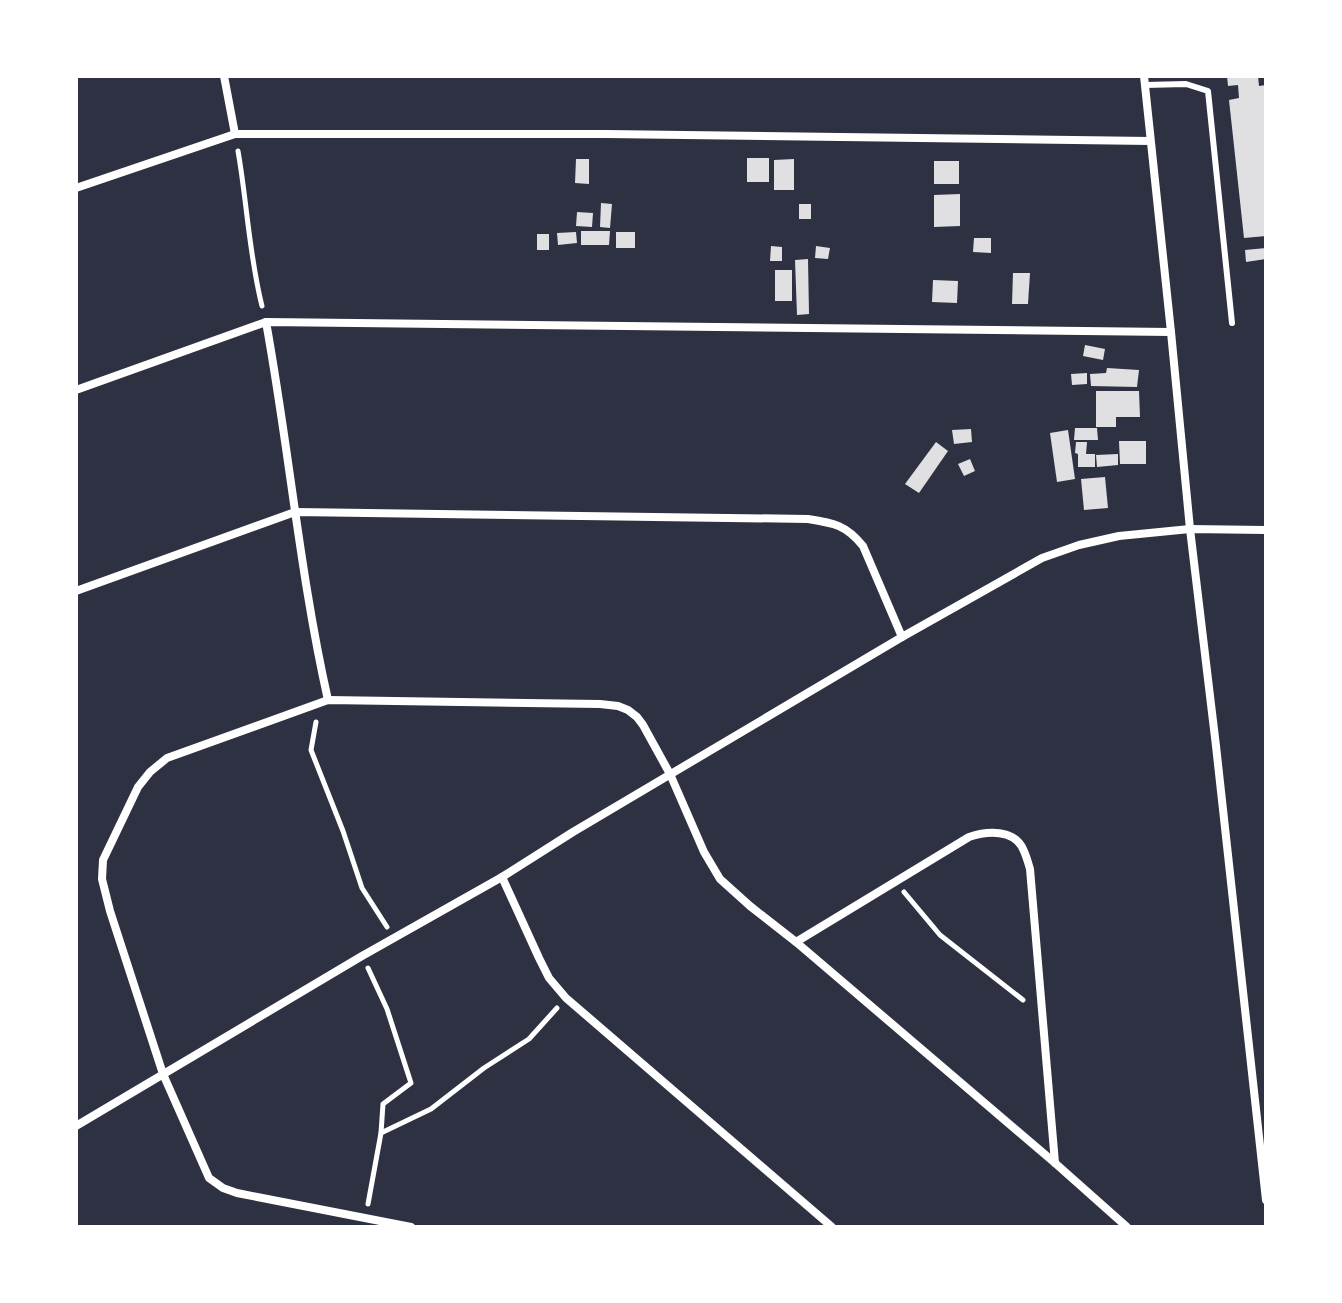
<svg xmlns="http://www.w3.org/2000/svg" width="1342" height="1303" font-family="'Sofia Sans Condensed',sans-serif">
<rect width="100%" height="100%" fill="#2d3142"/>
<g fill="#e0e0e3">
<path d="M1227 76H1258L1259 86 1266 85V236L1244 238 1229 100 1239 98 1238 85 1228 86Z"/>
<rect x="747" y="158" width="22" height="24"/>
<path d="M576 159H589V184L575 183Z"/>
<path d="M794 159V190H774V160Z"/>
<rect x="934" y="161" width="25" height="23"/>
<path d="M960 194V226L934 227V195Z"/>
<path d="M601 203 612 204 610 228 600 227Z"/>
<rect x="799" y="204" width="12" height="15"/>
<path d="M577 212 593 213 592 227 576 226Z"/>
<path d="M581 231H610L609 245H581Z"/>
<path d="M576 232 577 243 558 245 557 233Z"/>
<rect x="616" y="232" width="19" height="16"/>
<rect x="537" y="234" width="12" height="16"/>
<path d="M974 238H991V253L973 252Z"/>
<path d="M771 246 782 247V261H770Z"/>
<path d="M816 246 830 248 828 259 815 258Z"/>
<path d="M1266 248V259L1246 262 1245 250Z"/>
<path d="M808 259 809 314 797 315 795 260Z"/>
<rect x="775" y="270" width="17" height="31"/>
<path d="M1013 273H1030L1028 304H1012Z"/>
<path d="M933 280 958 281 957 303 932 302Z"/>
<path d="M1085 345 1105 349 1103 360 1083 356Z"/>
<path d="M1107 368 1139 370 1137 387 1091 386 1090 374 1106 373Z"/>
<path d="M1087 373V384L1072 385 1071 374Z"/>
<path d="M1096 391H1139L1140 417H1116V427H1096Z"/>
<path d="M1075 428H1097L1098 440H1074Z"/>
<path d="M971 429 972 442 954 444 952 430Z"/>
<path d="M1068 430 1075 479 1057 482 1050 433Z"/>
<path d="M1119 441H1146V464H1120Z"/>
<path d="M936 442 948 451 919 493 905 484Z"/>
<path d="M1076 442H1087L1086 454H1095V467H1078V454L1075 453Z"/>
<path d="M1118 454V465L1097 467 1096 455Z"/>
<path d="M970 459 975 471 964 476 958 464Z"/>
<path d="M1105 477 1108 508 1084 510 1081 479Z"/>
</g>
<g fill="none" stroke-linecap="round" stroke-linejoin="round">
<g stroke="#fff" stroke-width="5">
<path d="M238 151C247 202 249 255 262 306"/>
<path d="M316 722 311 750 343 831 362 888 387 927"/>
<path d="M904 892 940 935 1023 1000"/>
<path d="M368 968 387 1009 411 1083 383 1104 381 1133"/>
<path d="M368 1204 381 1133 431 1109 484 1068 529 1039 557 1008"/>
</g>
<path stroke="#fff" stroke-width="6" d="M1145 85 1186 84 1208 91 1232 323"/>
<g stroke="#fff" stroke-width="8">
<path d="M224 76 235 134"/>
<path d="M1144 76 1171 332 1190 529 1216 746 1266 1200"/>
<path d="M76 188 235 134H606L1150 141"/>
<path d="M266 322C289 448 300 576 328 700"/>
<path d="M76 390 266 322 1171 332"/>
<path d="M76 591 295 512 808 519C834 523 846 525 863 546L902 637"/>
<path d="M502 877 539 958 549 978 566 998 832 1227"/>
<path d="M796 942 969 837C987 831 1014 829 1023 849 1026 855 1028 862 1030 869L1055 1163"/>
<path d="M76 1126 362 956 502 877 573 832 902 637 1042 558 1079 545 1119 536 1190 529 1266 530"/>
<path d="M411 1227 237 1193 223 1188 209 1178 163 1074 110 911 102 879 103 860 138 787 150 772 167 758 328 700 600 704 618 706 628 710 637 717 643 725 670 774 704 852 720 879 750 906 796 942 1055 1163 1127 1227"/>
</g>
</g>
<rect width="1342" height="1303" fill="none" stroke="#ffffff" stroke-width="156"/>
</svg>
